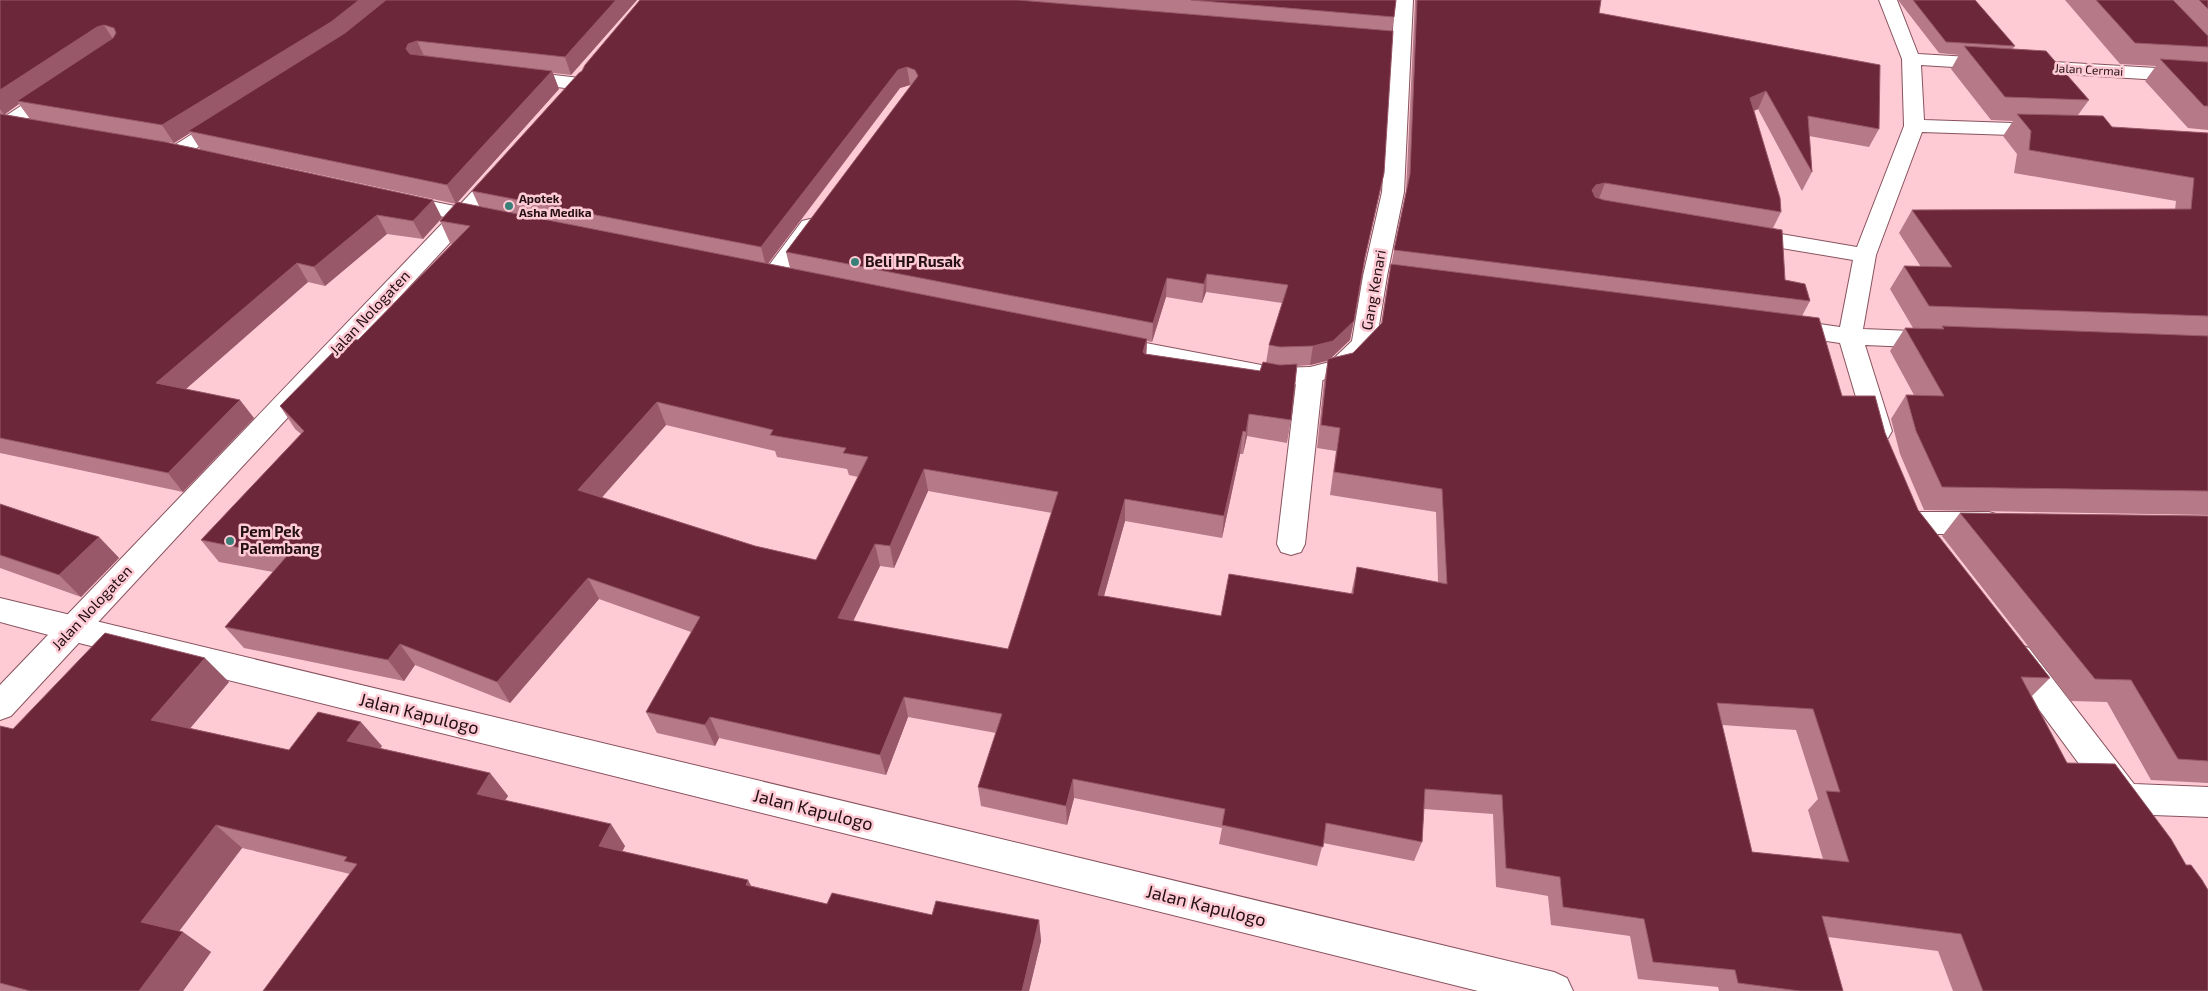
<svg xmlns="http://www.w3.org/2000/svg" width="2208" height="991" font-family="'Exo 2',sans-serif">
<rect width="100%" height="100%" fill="#fecbd5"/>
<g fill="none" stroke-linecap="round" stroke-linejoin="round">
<g stroke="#88525e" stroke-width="2">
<g id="service">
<path d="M55 86 62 88 65 92 62 96 15 127 8 129 1 127V119L48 88Z"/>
<path d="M1310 367 1319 369 1323 375 1305 544 1301 552 1291 555 1281 552 1277 544 1297 375 1301 369Z"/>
</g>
</g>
<g stroke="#88525e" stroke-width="2">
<g id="minor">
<path d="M1395 0H1413L1404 192 1387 276 1376 344 1347 374 1310 383 1277 386 1100 350 1097 344 1100 338 1109 336 1277 368 1310 367 1330 362 1352 341 1363 276 1382 192Z"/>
<path d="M1879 0H1897L1918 54 2208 71V83L1921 65 1924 120 2045 124 2052 126 2055 130 2052 134 2045 136 1922 132 1876 255 1863 329 1937 332 1946 334 1949 340 1946 346 1937 348 1865 345 1892 431 1888 438 1879 440 1870 438 1866 431 1840 343 1785 335 1776 333 1773 327 1776 321 1785 319 1840 327 1853 260 1746 242 1738 240 1735 235 1738 230 1746 228 1857 247 1904 126 1902 59Z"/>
<path d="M519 71 580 78 587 80 590 84 587 88 580 90 512 81 510 77 512 73Z"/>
<path d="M226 115 233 117 236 121 233 125 184 156 177 158 170 156 167 152 170 148 219 117Z"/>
<path d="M401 195 494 214 497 219 494 224 486 226 393 206 390 201 393 196Z"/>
<path d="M810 219 818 221 821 226 780 282 772 284 764 282 760 277 764 272 802 221Z"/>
<path d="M1913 512H1989L1999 515 2003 523 1999 531 1989 534H1913L1903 531 1899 523 1903 515Z"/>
<path d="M0 598 1554 972 1567 978 1573 991H1478L71 641 0 622Z"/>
<path d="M2018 644 2029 648 2134 784 2208 787V817L2125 814 2113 810 2007 666 2003 657 2007 648Z"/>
</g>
</g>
<g stroke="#88525e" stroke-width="2">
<path id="secondary" d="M501 166 508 168 511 172 471 220 11 716 0 720V685L455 210 494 168Z"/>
</g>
<use href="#service" fill="#fff" fill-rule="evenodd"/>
<use href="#minor" fill="#fff" fill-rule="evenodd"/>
<use href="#secondary" fill="#fff" fill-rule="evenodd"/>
</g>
<g fill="#b57988" fill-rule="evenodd">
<path d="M0 0H637L571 75 553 73 559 89 456 204 200 149 433 200 423 239 387 234 325 286 308 282 186 389 254 418 183 492 0 453ZM19 104 30 119 4 114ZM190 133 200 149 165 142 174 143Z"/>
<path d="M640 0H1396L1394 17 1392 31 1384 173 1363 267 1350 340 1331 358 1353 353 1381 325 1387 286 1406 192 1415 0H1601L1599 13 1879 129 1869 147 1809 136 1812 172 1802 191 1758 109 1754 111 1781 212 1773 228 1785 280 1810 301 1802 316 1842 396 1885 433 1918 510 2050 678 2032 696 2067 763 2208 991H1953L1938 951 1828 937 1843 991H1719L1718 987 1638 979 1630 936 1551 925 1548 896 1496 887 1493 814 1424 809 1422 842 1414 861 1323 843 1317 866 1219 844 1222 828 1074 798 1067 825 981 806 978 787 996 733 908 717 886 775 719 738 715 746 657 733 646 712 691 632 599 599 510 703 415 665 404 681 244 648 225 627 273 572 219 562 201 540 301 434 295 429 280 406 358 340 452 244 450 243 440 221 479 206 472 191 582 71ZM910 85 911 86 786 252 790 268 768 264 900 88ZM1206 292 1282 303 1269 345 1266 363 1260 371 1146 354 1147 341 1152 342 1166 297 1202 303ZM1328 361 1324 381 1317 448 1336 451 1330 495 1436 512 1438 582 1357 567 1351 594 1221 616 1104 596 1125 521 1222 538 1240 454H1243L1247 436 1287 443 1291 420 1297 366 1310 365ZM666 425 775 451 777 457 847 469 849 475 858 477 816 560 755 546 602 497ZM928 491 1052 513 1008 649 853 621 880 566 894 568ZM1722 725 1796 730 1818 799 1808 810 1823 859 1752 852Z"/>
<path d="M1898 0H1975L2015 46 2012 49 2089 100 2078 115 2112 127 2208 133V515L1924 510 1900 454 1891 419 1906 395H1914L1890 351 1905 328H1913L1890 289 1904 266 1921 267 1899 233 1912 210H2175L2176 201 2014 173 2017 154 2003 136 2013 121 1991 120 1951 69 1959 55 1939 53Z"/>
<path d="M2065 0H2208V130L2188 128 2145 81 2156 66 2120 64Z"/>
<path d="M0 504 99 537 119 558 81 597 0 568Z"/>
<path d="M1960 513 2208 516V783L2151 780 2107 702 2071 701 1942 536Z"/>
<path d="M229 682 190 728 289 750 382 746 380 748 490 773 508 796 505 800 625 846 622 851 752 886 827 904 932 915 1039 920 1041 941 1029 991H263L350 874 242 848 179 931 211 952 183 991H0V726L13 729Z"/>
</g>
<g fill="#985869">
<path d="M359 0H389L340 39 188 131 190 133 174 143 162 125Z"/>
<path d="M616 0H637L571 75 565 57Z"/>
<path d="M104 25 115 42 17 101 19 104 4 115 0 109V90L97 27Z"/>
<path d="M417 41 425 58 414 67 406 49 408 44Z"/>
<path d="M907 67 910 85 900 88 766 266 761 247 898 70Z"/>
<path d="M552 71 559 89 456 204 447 185Z"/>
<path d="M1766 91 1758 109 1742 116 1750 98Z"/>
<path d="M1384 173 1380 192 1361 276 1365 257Z"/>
<path d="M1605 183 1598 201 1590 203 1592 190 1596 185Z"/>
<path d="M433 200 442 218 423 239 413 221Z"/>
<path d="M377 215 387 234 325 286 314 267Z"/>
<path d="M297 263 308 282 171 402 156 383Z"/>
<path d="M1207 274 1206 292 1202 303 1204 284Z"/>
<path d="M1167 278 1166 297 1152 342 1153 323Z"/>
<path d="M1354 321 1350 340 1329 360 1310 365 1313 346Z"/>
<path d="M1147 339 1146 362 1143 352Z"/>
<path d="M240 400 254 418 183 492 168 473Z"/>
<path d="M657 402 666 425 589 512 578 490Z"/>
<path d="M1249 414 1247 436 1243 454 1246 432Z"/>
<path d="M1243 431 1240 454 1222 538 1224 516Z"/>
<path d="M924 469 928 491 894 568 890 546Z"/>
<path d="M1125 499V521L1098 617V595Z"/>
<path d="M99 537 119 558 81 597 59 575Z"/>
<path d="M875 544 880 566 844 640 838 618Z"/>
<path d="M588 578 599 599 510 703 497 682Z"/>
<path d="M400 644 415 665 404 681 388 660Z"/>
<path d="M205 658 229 682 177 744 151 720Z"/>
<path d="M904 697 908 717 886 775 880 755Z"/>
<path d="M710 717 719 738 715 746 705 725Z"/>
<path d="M361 722 382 746 368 765 347 741Z"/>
<path d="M490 773 508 796 495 816 477 794Z"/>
<path d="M1073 779 1074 798 1067 825 1066 806Z"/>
<path d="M611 824 625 846 614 868 599 846Z"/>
<path d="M216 825 242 848 171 942 141 922Z"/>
<path d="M748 880 759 901 746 885Z"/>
<path d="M1039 920 1041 941 1029 991H1022Z"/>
<path d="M183 932 211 952 183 991H139Z"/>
</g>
<g fill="#6c273b" stroke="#985869" fill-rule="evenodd">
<path d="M0 0H359L331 22 162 125 17 101 113 38 116 33 114 28 104 25 97 27 0 90Z"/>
<path d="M386 0H616L565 57 417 41 408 44 406 49 410 54 552 71 447 185 188 131 345 33Z"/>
<path d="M640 0H1018L1393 31 1384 173 1365 257 1354 321 1333 341 1313 346 1280 347 1269 345 1288 285 1207 274 1204 284 1167 278 1153 323 786 252 918 76 915 70 907 67 898 70 761 247 472 191 579 73 582 71 585 65Z"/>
<path d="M1191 0H1396L1394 17Z"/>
<path d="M1417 0H1601L1599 13 1880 65 1879 129 1808 116 1812 172 1766 91 1750 98 1780 198 1781 212 1605 183 1596 185 1592 190 1595 197 1604 200 1782 230 1785 280 1805 284 1810 301 1394 250 1410 174Z"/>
<path d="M1913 0H1975L2015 46 1946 42Z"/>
<path d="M2096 0H2173L2208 36V47L2135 43Z"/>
<path d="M2199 0H2208V9Z"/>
<path d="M1964 46 2046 51 2089 100 2005 97Z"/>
<path d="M2160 59 2208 62V106H2204Z"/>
<path d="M0 114 165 142 433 200 413 221 377 215 314 267 297 263 156 383 240 400 168 473 0 438Z"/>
<path d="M2017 114 2103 116 2112 127 2208 133V316L1929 306 1904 266 1952 267 1912 210 2191 209 2194 178 2029 150 2031 131Z"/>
<path d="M457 202 1147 339 1143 352 1145 354 1260 371 1263 362 1280 365 1297 364 1291 420 1249 414 1246 432 1243 431 1224 516 1125 499 1098 595 1221 616 1229 574 1353 594 1357 567 1447 584 1442 489 1334 472 1340 428 1321 425 1328 359 1353 353 1382 323 1391 264 1819 318 1842 396H1875L1885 433 1918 510 2050 678 2021 677 2067 763 2115 764 2171 839 2186 865H2191L2202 880 2208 890V991H1983L1961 934 1822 916 1843 991H1800L1738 983 1735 970 1653 962 1644 919 1563 907 1560 877 1506 868 1502 795 1425 789 1422 842 1326 823 1323 847 1222 825 1225 809 1073 779 1066 806 978 787 1002 714 904 697 880 755 710 717 705 725 646 712 700 617 588 578 497 682 400 644 388 660 225 627 286 557 201 540 304 431 280 406 347 338 358 340 470 226 440 221ZM657 402 773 430 770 435 846 448 843 453 868 457 816 560 755 546 578 490ZM924 469 1058 492 1008 649 838 618 875 544 890 546ZM1717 703 1813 709 1840 792 1826 791 1849 862 1752 852Z"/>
<path d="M1942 326 2208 336V491L1942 487 1916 431 1906 395 1944 396 1905 328 1944 329Z"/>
<path d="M0 504 99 537 59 575 0 555Z"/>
<path d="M1960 513 2208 516V761L2178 759 2131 680 2095 679Z"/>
<path d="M105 633 205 658 151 720 289 750 318 712 361 722 347 741 490 773 477 794 611 824 599 846 748 880 746 885 827 904 832 893 932 915 936 901 1039 920 1022 991H263L357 864 344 861 347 857 216 825 141 922 183 932 139 991H30L0 983V726L13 729Z"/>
</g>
<g fill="#398078" stroke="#fecbd5" stroke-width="2">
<circle cx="509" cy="206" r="5"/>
<circle cx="855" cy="262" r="5"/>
<circle cx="230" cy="541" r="5"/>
</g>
<g text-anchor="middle" stroke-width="5" stroke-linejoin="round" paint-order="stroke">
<g font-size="12" fill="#240f14" stroke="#fecbd5">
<text transform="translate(2089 70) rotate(3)" y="4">Jalan Cermai</text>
</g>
<g font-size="12" font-weight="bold" fill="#240f14" stroke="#fecbd5" text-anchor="start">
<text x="519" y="203">Apotek<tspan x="519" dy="14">Asha Medika</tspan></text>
</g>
<g font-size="15" font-weight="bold" fill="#240f14" stroke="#fecbd5" text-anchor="start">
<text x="865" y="267">Beli HP Rusak</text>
<text x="240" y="537">Pem Pek<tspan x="240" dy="17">Palembang</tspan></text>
</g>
<g font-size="15" fill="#240f14" stroke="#fecbd5">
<text transform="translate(1374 290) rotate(-80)" y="5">Gang Kenari</text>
<text transform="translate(370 313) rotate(-47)" y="5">Jalan Nologaten</text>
<text transform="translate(92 608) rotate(-47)" y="5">Jalan Nologaten</text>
</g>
<g font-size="18" fill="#240f14" stroke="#fecbd5">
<text transform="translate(419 714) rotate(14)" y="6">Jalan Kapulogo</text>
<text transform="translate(813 810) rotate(14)" y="6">Jalan Kapulogo</text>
<text transform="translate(1206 906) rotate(14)" y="6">Jalan Kapulogo</text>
</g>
</g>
</svg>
